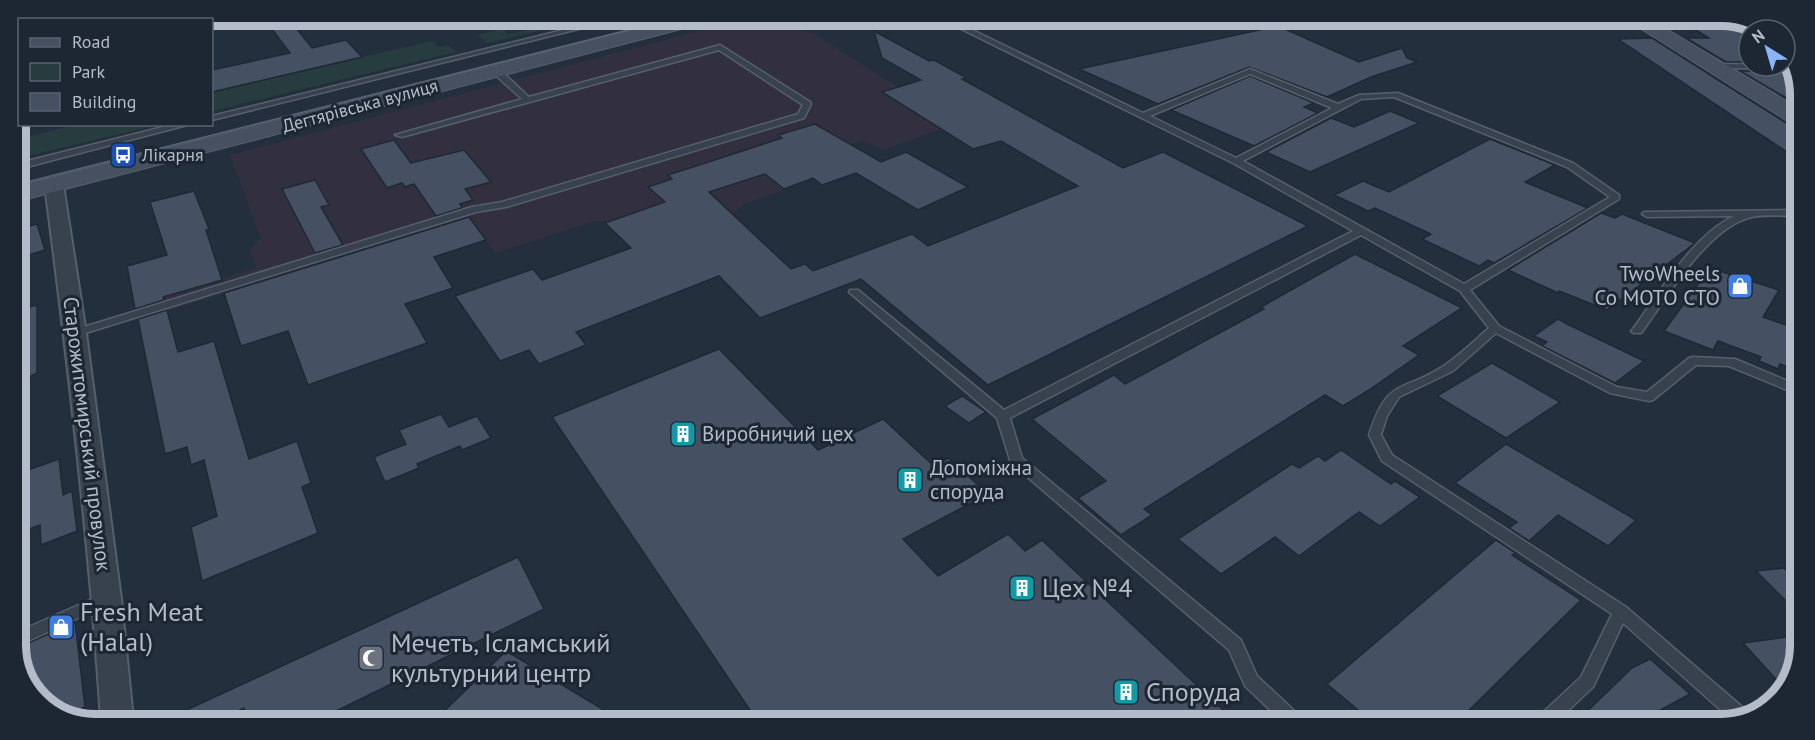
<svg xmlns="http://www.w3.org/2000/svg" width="1815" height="740" font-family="'PT Sans',sans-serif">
<rect width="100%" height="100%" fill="#242f3e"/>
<path fill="#32303f" d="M741 20 813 33 955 124 883 150 863 140 795 163 813 179 742 205 733 214 642 219 634 213 611 221H595L495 253 470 218 138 320 134 305 257 268 249 250 261 238 230 155Z"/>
<g fill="#263c3f">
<path d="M584 17H599L487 43 477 35 502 29 509 34Z"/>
<path d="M432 41 438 47 448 45 456 52 212 111V92Z"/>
<path d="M75 125V124L158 125 15 159V140Z"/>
</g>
<g fill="#455162" stroke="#1f2835" stroke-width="1.5">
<path d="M287 17 312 48 346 40 362 57 212 92V70L290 53 266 21Z"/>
<path d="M1681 21H1725L1745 35H1749V62H1726L1686 38H1709Z"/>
<path d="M1278 26 1359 62 1402 48 1407 58 1417 62 1371 77 1327 97 1249 67 1158 104 1079 69Z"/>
<path d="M874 31 929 61 934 60 967 78 962 79 1123 168 1163 152 1308 226 988 385 861 279 760 318 719 276 576 332 586 345 539 364 529 350 500 361 455 296 533 269 542 280 631 248 605 223 665 202 648 187 672 179 668 175 782 138 778 135 815 124 881 162 906 152 968 187 918 210 856 173 822 185 813 178 784 189 765 174 709 192 791 269 805 264 813 271 912 234 928 246 1078 186 1001 141 973 149 882 92 921 80 882 58Z"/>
<path d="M1652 38 1791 126 1799 127V160L1618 39Z"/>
<path d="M1740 71H1793L1800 89V106Z"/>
<path d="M1250 76 1314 103 1304 107 1318 113 1254 146 1171 110Z"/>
<path d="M1390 111 1419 123 1310 172 1266 152 1331 118 1354 127Z"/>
<path d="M1490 139 1555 165 1525 182 1588 208 1494 263 1488 260 1479 266 1422 239 1431 234 1375 208 1368 211 1334 195 1363 181 1389 192Z"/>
<path d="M394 140 411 163 464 150 491 182 465 189 473 200 460 204 462 208 436 216 414 184 405 187 402 183 387 188 361 149Z"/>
<path d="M315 180 329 205 321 207 343 245 315 253 282 189Z"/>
<path d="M194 191 209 229 206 230 222 280 163 297 164 300 135 309 127 266 167 255 150 202Z"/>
<path d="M1601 213 1615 218 1622 214 1695 243 1607 310 1559 291 1558 293 1508 270Z"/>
<path d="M469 217 486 240 434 257 453 288 405 304 427 343 308 385 288 331 241 346 224 293Z"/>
<path d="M37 224 45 250 15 259V230Z"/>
<path d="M1355 254 1462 308 1403 346 1419 355 1369 390 1343 406 1325 395 1144 509 1152 515 1121 535 1078 498 1106 481 1032 419 1114 375 1125 384 1264 309 1261 307Z"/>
<path d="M1710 268 1779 290 1763 317 1797 329V352L1791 368 1780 364 1778 369 1759 361 1761 357 1718 341 1713 350 1664 331Z"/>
<path d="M37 305V373L15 384V311Z"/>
<path d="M167 310 178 352 214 341 249 459 297 441 311 483 302 487 318 533 202 581 191 527 217 516 204 460 191 465 187 447 165 454 138 319Z"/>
<path d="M1558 319 1567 324 1644 361 1615 383 1542 346 1547 342 1534 336Z"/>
<path d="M719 349 818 450 883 419 934 466 948 458 988 494 903 539 938 576 1008 534 1025 551 1042 540 1237 723 758 722 552 417Z"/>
<path d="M1492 363 1560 402 1506 438 1437 396Z"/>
<path d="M962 396 986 412 969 423 945 406Z"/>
<path d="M441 414 449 427 477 416 491 438 462 450 460 446 417 464 419 468 385 482 374 457 406 444 399 430Z"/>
<path d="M1506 444 1636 520 1608 546 1558 515 1529 541 1509 528 1517 522 1455 483Z"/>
<path d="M1341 450 1391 484 1395 481 1420 497 1380 526 1359 512 1299 556 1275 537 1221 574 1178 539 1292 464 1299 468 1318 456 1325 461Z"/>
<path d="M59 459 63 495 72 491 77 531 41 545 40 525 15 534 17 474Z"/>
<path d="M1496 540 1516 553 1512 555 1581 600 1455 724H1375L1327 684Z"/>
<path d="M518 557 544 609 318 720H246L244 708 219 720 167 719Z"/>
<path d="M1784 568 1795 578V610L1756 571Z"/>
<path d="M75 622 85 707 62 717 31 694 15 649Z"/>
<path d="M1794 636V676L1784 688 1743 643Z"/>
<path d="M506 651 622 721 435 720Z"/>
<path d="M1650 659 1690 694 1633 725 1574 724 1632 668Z"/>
</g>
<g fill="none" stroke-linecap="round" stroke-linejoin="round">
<g stroke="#565f6c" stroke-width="3">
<g id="lane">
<path d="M616 17H627L212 120V116Z"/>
<path d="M939 18H948L1143 113 1250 69 1338 104 1359 95 1398 93 1573 163 1619 195V199L1470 290 1499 326 1617 387 1647 392 1689 358 1693 357 1735 359 1797 385V394L1729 366 1696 365 1653 400 1649 401 1610 393 1496 333 1453 371 1399 397 1387 416 1381 435 1392 455 1626 607 1748 712 1750 716 1733 721 1623 623 1593 687 1554 724H1535L1537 718 1581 677 1612 614 1382 461 1369 435C1388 377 1399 394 1442 367 1459 356 1474 341 1489 328L1460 291 1361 235 1010 418 1022 458 1241 640 1257 676 1301 717 1304 723H1284L1245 686 1229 650 1011 463 997 418 849 292 850 290H858L1004 410 1353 231 1233 163ZM1250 74 1332 108 1236 158 1150 116ZM1394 97 1567 167 1610 197 1464 284 1243 161 1361 99Z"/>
<path d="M1547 20H1594L1591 22H1550Z"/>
<path d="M1728 21H1736L1752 30H1749V33H1746Z"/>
<path d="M720 45 810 102 811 104 804 118 506 207 476 212 79 335 75 337 69 333 71 331 472 207 502 202 798 114 803 105 719 50 402 137 395 135 522 99 493 73V69H499L529 97Z"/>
<path d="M1785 50 1787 54H1785Z"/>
<path d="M1711 64 1791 65 1792 69 1714 68 1710 66Z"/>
<path d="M175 124H191L15 170V164Z"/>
<path d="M1799 210V216C1784 216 1766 214 1752 217 1707 227 1668 297 1641 333H1633L1631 331 1633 329C1660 292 1693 235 1734 216L1647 217 1642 214 1644 212Z"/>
<path d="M106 593 111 595 114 599 111 603 15 647V633Z"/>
</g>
</g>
<g stroke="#565f6c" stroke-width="4">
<g id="street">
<path d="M107 15H123L118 20H102Z"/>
<path d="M54 180 60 181 63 185 86 333 121 599 133 719H101C89 540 68 363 45 185L48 181Z"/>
</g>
</g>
<g stroke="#565f6c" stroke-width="2">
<g id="secondary">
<path d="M684 17H715L712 21 15 202V187Z"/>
<path d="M1632 21H1653L1800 109 1799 125 1792 124 1635 25Z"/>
</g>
</g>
<use href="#lane" fill="#38414e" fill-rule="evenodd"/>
<use href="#street" fill="#38414e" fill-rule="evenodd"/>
<use href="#secondary" fill="#465061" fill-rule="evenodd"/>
<path stroke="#5a6575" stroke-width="1.5" d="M15 185 679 17"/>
</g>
<defs>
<g id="bus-square" transform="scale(1.35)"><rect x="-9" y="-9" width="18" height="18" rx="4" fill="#1a4fb4" stroke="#1d2633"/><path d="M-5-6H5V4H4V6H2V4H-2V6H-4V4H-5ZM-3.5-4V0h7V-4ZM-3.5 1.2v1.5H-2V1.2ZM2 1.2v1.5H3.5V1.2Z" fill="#fff"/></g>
<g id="shop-square" transform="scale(1.35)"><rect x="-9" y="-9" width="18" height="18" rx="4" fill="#3f7fe0" stroke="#1d2633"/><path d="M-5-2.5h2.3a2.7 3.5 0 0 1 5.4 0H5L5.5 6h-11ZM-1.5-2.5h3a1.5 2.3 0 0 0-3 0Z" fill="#fff"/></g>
<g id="building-square" transform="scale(1.35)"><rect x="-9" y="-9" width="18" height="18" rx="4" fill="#0f9aa8" stroke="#1d2633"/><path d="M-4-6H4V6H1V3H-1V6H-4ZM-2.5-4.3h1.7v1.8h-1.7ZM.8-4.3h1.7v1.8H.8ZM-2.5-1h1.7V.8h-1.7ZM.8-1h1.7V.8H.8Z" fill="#fff"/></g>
<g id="mosque-square" transform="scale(1.35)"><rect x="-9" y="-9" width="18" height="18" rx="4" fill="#6b7280" stroke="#1d2633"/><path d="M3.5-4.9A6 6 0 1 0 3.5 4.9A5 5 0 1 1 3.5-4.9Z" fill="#fff"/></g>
</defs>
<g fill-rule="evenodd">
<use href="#bus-square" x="123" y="155"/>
<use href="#shop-square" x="1740" y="286"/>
<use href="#building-square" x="683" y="434"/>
<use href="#building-square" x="910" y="480"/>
<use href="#building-square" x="1022" y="588"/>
<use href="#shop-square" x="61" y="627"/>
<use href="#mosque-square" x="371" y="658"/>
<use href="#building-square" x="1126" y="692"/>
</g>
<g text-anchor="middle" stroke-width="6" stroke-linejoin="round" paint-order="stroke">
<g font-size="18" fill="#b4bcc9" stroke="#1d2633">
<text transform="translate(360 106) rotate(-15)" y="6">Дегтярівська вулиця</text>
</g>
<g font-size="18" fill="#b4bcc9" stroke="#1d2633" text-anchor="start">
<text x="142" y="161">Лікарня</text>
</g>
<g font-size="21" fill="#b4bcc9" stroke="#1d2633" text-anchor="start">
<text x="1720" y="281" text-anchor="end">TwoWheels<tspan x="1720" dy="24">Co МОТО СТО</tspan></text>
<text x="702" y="441">Виробничий цех</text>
<text x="930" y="475">Допоміжна<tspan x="930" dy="24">споруда</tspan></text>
</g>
<g font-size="21" fill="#b4bcc9" stroke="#1d2633">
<text transform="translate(87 434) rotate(83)" y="7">Старожитомирський провулок</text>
</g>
<g font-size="26" fill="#b4bcc9" stroke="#1d2633" text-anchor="start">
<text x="1042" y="597">Цех №4</text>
<text x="80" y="621">Fresh Meat<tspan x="80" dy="30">(Halal)</tspan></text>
<text x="391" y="652">Мечеть, Ісламський<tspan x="391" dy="30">культурний центр</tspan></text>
<text x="1146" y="701">Споруда</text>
</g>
</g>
<path d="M0 0H1815V740H0ZM95 26H1721A69 69 0 0 1 1790 95V645A69 69 0 0 1 1721 714H95A69 69 0 0 1 26 645V95A69 69 0 0 1 95 26Z" fill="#1d2633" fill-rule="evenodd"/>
<path fill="none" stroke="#b4bcc9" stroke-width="8" d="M95 26H1721A69 69 0 0 1 1790 95V645A69 69 0 0 1 1721 714H95A69 69 0 0 1 26 645V95A69 69 0 0 1 95 26Z"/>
<rect x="18" y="18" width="195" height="108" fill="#1d2633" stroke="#59626f" stroke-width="1.5"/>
<rect x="30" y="38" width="30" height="9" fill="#465061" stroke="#59626f" stroke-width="1.5"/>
<text x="72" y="48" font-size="18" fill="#b4bcc9">Road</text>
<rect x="30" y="63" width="30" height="18" fill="#263c3f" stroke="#59626f" stroke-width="1.5"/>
<text x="72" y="78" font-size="18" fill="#b4bcc9">Park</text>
<rect x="30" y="93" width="30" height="18" fill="#455162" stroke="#59626f" stroke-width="1.5"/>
<text x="72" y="108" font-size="18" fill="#b4bcc9">Building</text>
<g transform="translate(1767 48) rotate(323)"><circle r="28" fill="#1d2633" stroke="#59626f" stroke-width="1.5"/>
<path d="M0-4.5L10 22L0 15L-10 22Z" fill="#8ab4f8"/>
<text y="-9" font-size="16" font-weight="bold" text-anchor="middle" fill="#b4bcc9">N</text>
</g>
</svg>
